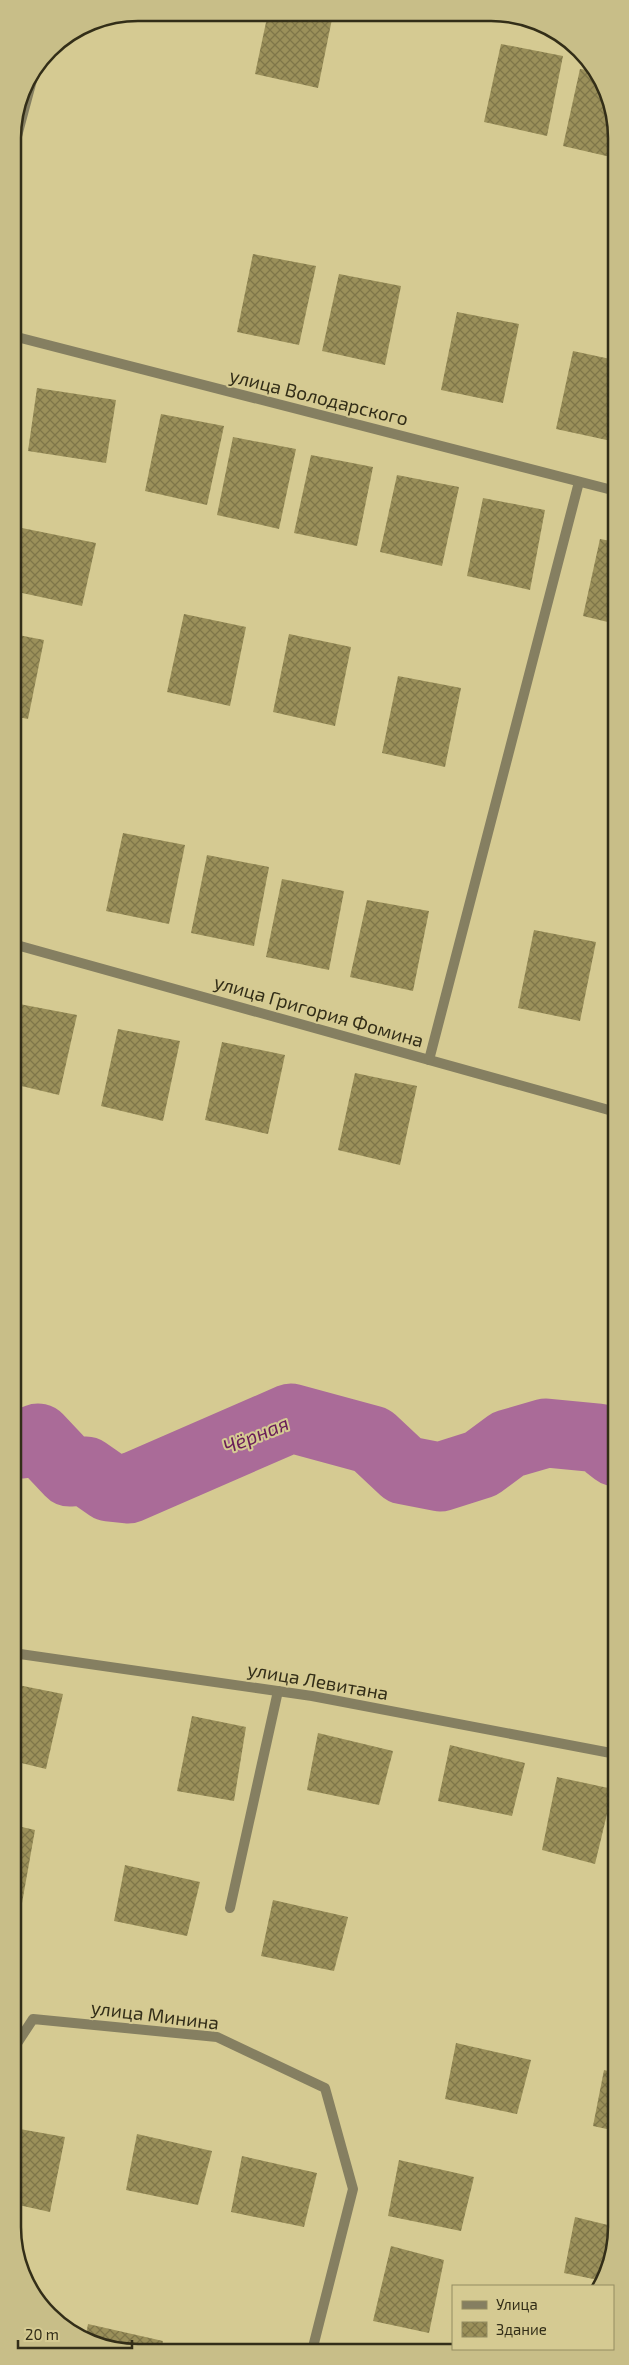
<svg xmlns="http://www.w3.org/2000/svg" width="629" height="2365" font-family="'Exo 2',sans-serif">
<defs>
<pattern id="building-cross-hatch" width="8" height="8" patternUnits="userSpaceOnUse" patternTransform="scale(1.25)"><rect width="8" height="8" fill="#9b905a"/><path d="M0 0l8 8M0 8l8-8" fill="none" stroke="#7f7649"/></pattern>
</defs>
<rect width="100%" height="100%" fill="#d5ca92"/>
<g fill="none" stroke-linecap="round" stroke-linejoin="round">
<path stroke="#aa6b98" stroke-width="69" d="M13 1443 23 1444 38 1438 70 1472 86 1471 109 1487 128 1489 291 1418 372 1440 404 1470 440 1477 481 1464 508 1444 546 1433 598 1438 616 1452"/>
</g>
<g fill="url(#building-cross-hatch)">
<path d="M268 13 333 14 318 88 255 74Z"/>
<path d="M501 44 563 56 547 136 484 122Z"/>
<path d="M580 69 595 71 603 83 615 122V158L563 146Z"/>
<path d="M253 254 316 266 299 345 237 332Z"/>
<path d="M339 274 401 286 385 365 322 351Z"/>
<path d="M457 312 519 324 503 403 441 390Z"/>
<path d="M573 351 615 360 616 442 556 429Z"/>
<path d="M37 388 116 400 106 463 28 451Z"/>
<path d="M161 414 224 426 207 505 145 491Z"/>
<path d="M233 437 296 449 279 529 217 515Z"/>
<path d="M311 455 373 467 357 546 294 533Z"/>
<path d="M397 475 459 487 442 566 380 552Z"/>
<path d="M483 498 545 510 530 590 467 576Z"/>
<path d="M17 527 96 543 82 606 13 591V546Z"/>
<path d="M600 539 616 542V624L583 616Z"/>
<path d="M184 614 246 627 230 706 167 692Z"/>
<path d="M13 634 44 640 28 719 13 716Z"/>
<path d="M289 634 351 647 335 726 273 712Z"/>
<path d="M398 676 461 688 445 767 382 753Z"/>
<path d="M13 823 21 825 14 853H13Z"/>
<path d="M123 833 185 845 169 924 106 911Z"/>
<path d="M207 855 269 867 254 946 191 933Z"/>
<path d="M282 879 344 891 329 970 266 957Z"/>
<path d="M367 900 429 911 413 991 350 977Z"/>
<path d="M534 930 596 942 580 1021 518 1008Z"/>
<path d="M14 1003 77 1015 59 1095 13 1084Z"/>
<path d="M118 1029 180 1041 163 1121 101 1106Z"/>
<path d="M222 1042 285 1055 268 1134 205 1120Z"/>
<path d="M355 1073 417 1086 400 1165 338 1150Z"/>
<path d="M13 1684 63 1694 46 1769 13 1761Z"/>
<path d="M192 1716 246 1727 234 1801 177 1791Z"/>
<path d="M318 1733 393 1751 379 1805 307 1790Z"/>
<path d="M450 1745 525 1763 512 1816 438 1801Z"/>
<path d="M557 1777 613 1789 595 1864 542 1850Z"/>
<path d="M13 1825 35 1830 22 1903 13 1902Z"/>
<path d="M125 1865 200 1882 187 1936 114 1921Z"/>
<path d="M273 1900 348 1917 334 1971 261 1956Z"/>
<path d="M456 2043 531 2060 517 2114 445 2099Z"/>
<path d="M604 2070 616 2073V2131L593 2126Z"/>
<path d="M14 2128 65 2137 50 2212 14 2204Z"/>
<path d="M137 2134 212 2151 198 2205 126 2190Z"/>
<path d="M242 2156 317 2173 304 2227 231 2212Z"/>
<path d="M399 2160 474 2177 461 2231 388 2216Z"/>
<path d="M575 2217 616 2227 607 2275 603 2281 564 2273Z"/>
<path d="M391 2246 444 2260 429 2333 373 2321Z"/>
<path d="M88 2324 163 2341 161 2350H114L86 2335Z"/>
</g>
<g fill="none" stroke-linecap="round" stroke-linejoin="round">
<g stroke="#857f61" stroke-width="10">
<path d="M13 151 35 69"/>
<path d="M13 336 616 491"/>
<path d="M13 944 616 1112"/>
<path d="M429 1060 579 482"/>
<path d="M13 1653 312 1696 616 1754"/>
<path d="M230 1908 278 1691"/>
<path d="M14 2048 33 2019 217 2037 325 2088 353 2189 312 2351"/>
</g>
</g>
<g text-anchor="middle" stroke-width="4" stroke-linejoin="round" paint-order="stroke">
<g font-size="19" fill="#332e18" stroke="#d5ca92">
<text transform="translate(319 397) rotate(14)" y="7">улица Володарского</text>
<text transform="translate(319 1011) rotate(16)" y="7">улица Григория Фомина</text>
<text transform="translate(318 1681) rotate(10)" y="7">улица Левитана</text>
<text transform="translate(155 2015) rotate(7)" y="7">улица Минина</text>
</g>
<g font-size="20" font-style="italic" fill="#691d58" stroke="#d5ca92">
<text transform="translate(256 1435) rotate(-22)" y="7">Чёрная</text>
</g>
</g>
<path d="M0 0H629V2365H0ZM138 21H491A117 117 0 0 1 608 138V2227A117 117 0 0 1 491 2344H138A117 117 0 0 1 21 2227V138A117 117 0 0 1 138 21Z" fill="#c8be88" fill-rule="evenodd"/>
<path fill="none" stroke="#332e18" stroke-width="2.5" d="M138 21H491A117 117 0 0 1 608 138V2227A117 117 0 0 1 491 2344H138A117 117 0 0 1 21 2227V138A117 117 0 0 1 138 21Z"/>
<rect x="452" y="2285" width="162" height="65" fill="#d5ca92" stroke="#948c61"/>
<rect x="462" y="2301" width="25" height="8" fill="#857f61" stroke="#948c61"/>
<text x="496" y="2310" font-size="15" fill="#332e18">Улица</text>
<rect x="462" y="2322" width="25" height="15" fill="url(#building-cross-hatch)" stroke="#948c61"/>
<text x="496" y="2335" font-size="15" fill="#332e18">Здание</text>
<path d="M18 2340v8h114v-8" fill="none" stroke="#332e18" stroke-width="2.5"/>
<text x="25" y="2340" font-size="15" fill="#332e18" stroke="#d5ca92" stroke-width="4" paint-order="stroke">20 m</text>
</svg>
